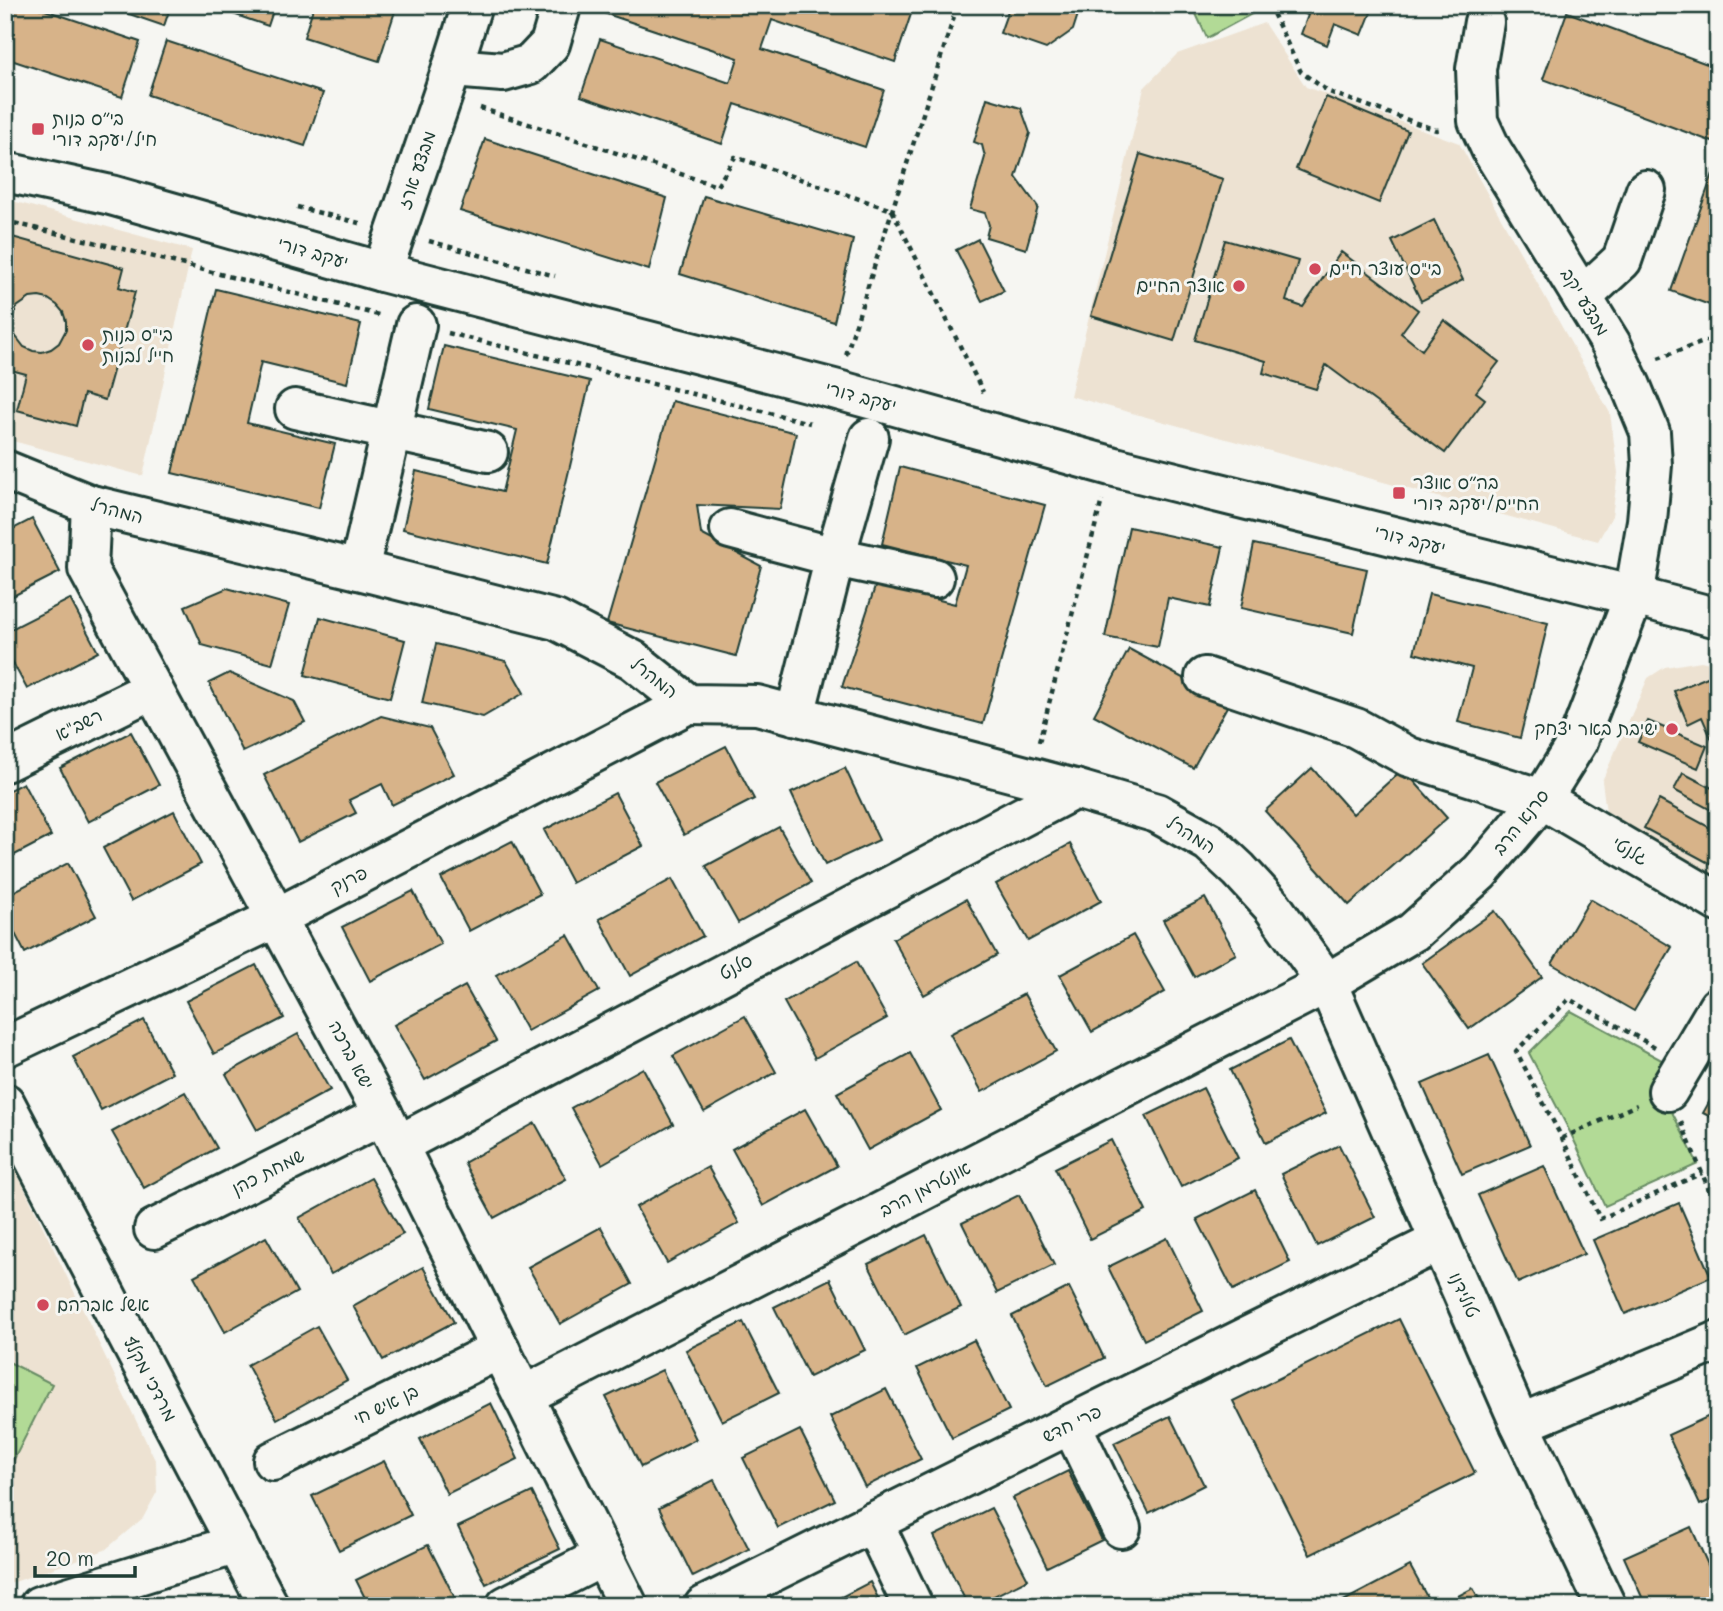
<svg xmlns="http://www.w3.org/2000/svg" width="1723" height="1611" font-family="Mali,'Playpen Sans Hebrew',sans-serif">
<rect width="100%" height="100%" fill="#f6f6f2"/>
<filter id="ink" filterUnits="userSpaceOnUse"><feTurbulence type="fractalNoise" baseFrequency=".0143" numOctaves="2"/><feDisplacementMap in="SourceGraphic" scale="14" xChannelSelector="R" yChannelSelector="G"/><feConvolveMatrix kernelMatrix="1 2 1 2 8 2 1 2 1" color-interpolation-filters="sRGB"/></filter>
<g filter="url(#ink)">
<g fill="#ede2d2">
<path d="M1264 23 1306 87 1459 143 1610 413 1618 473 1612 516 1598 541 1070 396 1144 88 1177 54Z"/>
<path d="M5 199 192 250 143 476 9 440 5 448Z"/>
<path d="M1701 661 1718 665V881L1626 829 1606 812 1602 781 1648 678 1665 667Z"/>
<path d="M5 1148 156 1462 157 1492 143 1518 105 1550 6 1585Z"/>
</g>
<g fill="#b2da96" stroke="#688c65" stroke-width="2">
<path d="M1192 5H1268L1207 38Z"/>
<path d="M1571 1011 1669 1064 1660 1088 1698 1164 1605 1206 1571 1134 1529 1053Z"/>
<path d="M5 1360 52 1384 5 1477Z"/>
</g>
<g fill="#d7b389" stroke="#1f3d34" stroke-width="2" fill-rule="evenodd">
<path d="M5 5H30L140 42 122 97 5 58Z"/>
<path d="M103 5H171L164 26Z"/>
<path d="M207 5H275L268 26Z"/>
<path d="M314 5H397L379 61 304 37Z"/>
<path d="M606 5H906L913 8 895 62 772 20 762 49 884 90 865 147 735 104 722 144 581 96 600 39 730 83 738 58 604 13Z"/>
<path d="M1010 5H1081L1073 30 1046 49 1000 33Z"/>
<path d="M1374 5 1362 35 1335 24 1327 45 1301 34 1308 15 1285 6Z"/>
<path d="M1567 12 1718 68V144L1543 79Z"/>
<path d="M166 41 323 93 305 146 148 95Z"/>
<path d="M1326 97 1408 131 1379 203 1296 169Z"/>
<path d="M987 98 1021 108 1030 133 1016 177 1038 207 1026 249 986 237 989 225 985 213 970 209 985 157 982 145 974 142Z"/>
<path d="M485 139 667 198 649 270 460 211Z"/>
<path d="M1140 154 1223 179 1174 341 1091 316Z"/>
<path d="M1715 168 1718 169V308L1671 291Z"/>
<path d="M704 196 853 240 834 322 680 274Z"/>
<path d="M1434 220 1463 280 1421 301 1392 241Z"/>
<path d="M5 235 124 268 119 287 135 292 105 400 84 394 76 426 17 410 26 374 11 370 5 378ZM39 297 48 299 57 305 63 312 66 321V330L59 343 51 349 42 352 33 351 24 347 14 334 12 325 13 316 17 307 30 298Z"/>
<path d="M978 239 1004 291 982 301 956 250Z"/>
<path d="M1225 240 1298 261 1286 301 1303 307 1341 252 1418 310 1401 333 1422 350 1444 320 1499 362 1476 392 1485 399 1445 453 1326 365 1316 389 1263 373 1266 361 1195 340Z"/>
<path d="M216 289 361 324 347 383 261 362 247 423 335 444 319 508 172 473Z"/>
<path d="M444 346 590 381 547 564 403 529 416 471 502 492 517 430 429 409Z"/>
<path d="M672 401 796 433 780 509 697 505 701 534 761 566 736 656 607 623Z"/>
<path d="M900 467 1045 505 983 724 842 687 876 584 955 604 966 565 882 544Z"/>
<path d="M32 519 60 572 5 600V533Z"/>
<path d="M1129 527 1223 547 1210 607 1168 598 1158 647 1105 637Z"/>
<path d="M1254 544 1367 569 1353 633 1241 608Z"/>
<path d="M227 588 289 605 272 664 202 645 185 606Z"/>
<path d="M1429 594 1548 623 1520 738 1458 722 1472 668 1414 653Z"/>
<path d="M70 599 98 652 27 689 5 648V632Z"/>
<path d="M320 617 405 640 390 698 305 675Z"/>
<path d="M436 644 506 661 524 693 483 717 422 703Z"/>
<path d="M1129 649 1229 703 1193 768 1094 715Z"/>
<path d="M229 673 294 701 305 722 243 752 209 683Z"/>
<path d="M1717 673 1718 674V754L1702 717 1688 724 1674 691Z"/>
<path d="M381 716 430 728 454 774 392 805 382 784 349 800 356 813 298 842 264 775Z"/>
<path d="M1648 721 1707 746 1698 768 1638 742Z"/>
<path d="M131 732 159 785 88 822 60 768Z"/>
<path d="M726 746 754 799 684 835 655 782Z"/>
<path d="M845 768 879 840 825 865 791 793Z"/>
<path d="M1312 768 1353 814 1403 769 1447 818 1349 905 1265 811Z"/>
<path d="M1683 773 1718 791V797L1711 810 1674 790Z"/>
<path d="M23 783 51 836 5 860V792Z"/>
<path d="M615 793 643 846 572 883 544 830Z"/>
<path d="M1659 800 1718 832V868L1644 828Z"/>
<path d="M174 811 201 864 131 901 103 848Z"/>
<path d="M779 827 811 883 738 923 706 866Z"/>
<path d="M512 841 540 894 469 931 441 878Z"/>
<path d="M1070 844 1101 901 1028 941 996 884Z"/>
<path d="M68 863 96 916 25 953 5 914V896Z"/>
<path d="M672 879 703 936 630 976 599 919Z"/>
<path d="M413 891 441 944 370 981 342 927Z"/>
<path d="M1205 898 1236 954 1194 977 1163 920Z"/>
<path d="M966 899 997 955 924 995 893 939Z"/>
<path d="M1590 899 1672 947 1634 1011 1552 964Z"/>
<path d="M1495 911 1542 977 1469 1029 1422 963Z"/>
<path d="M568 935 599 991 527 1031 496 975Z"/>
<path d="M1133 935 1165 992 1092 1032 1060 975Z"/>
<path d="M856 962 887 1018 815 1058 784 1002Z"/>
<path d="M256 965 284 1018 214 1054 186 1001Z"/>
<path d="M465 986 496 1041 425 1080 394 1025Z"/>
<path d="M1024 994 1056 1051 982 1092 950 1034Z"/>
<path d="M745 1016 776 1072 704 1112 673 1056Z"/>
<path d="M144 1020 172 1073 101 1110 73 1057Z"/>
<path d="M298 1034 330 1090 257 1130 226 1074Z"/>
<path d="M1289 1040 1326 1113 1266 1143 1230 1070Z"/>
<path d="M910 1053 941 1110 868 1150 837 1093Z"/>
<path d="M1489 1055 1530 1145 1462 1174 1422 1084Z"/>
<path d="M643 1068 673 1124 602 1164 571 1108Z"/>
<path d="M1718 1086V1121L1703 1113Z"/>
<path d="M1203 1088 1238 1158 1181 1187 1146 1116Z"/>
<path d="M185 1092 217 1148 144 1188 112 1132Z"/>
<path d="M805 1109 837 1166 763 1206 732 1149Z"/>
<path d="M535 1123 566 1179 494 1218 464 1163Z"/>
<path d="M1111 1140 1146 1211 1090 1239 1055 1168Z"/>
<path d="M1339 1145 1375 1217 1317 1246 1281 1174Z"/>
<path d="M1544 1166 1584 1254 1518 1283 1478 1195Z"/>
<path d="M708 1167 739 1223 667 1263 636 1207Z"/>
<path d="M371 1178 403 1234 331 1274 299 1218Z"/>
<path d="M1255 1190 1290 1262 1233 1290 1197 1219Z"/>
<path d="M1019 1195 1054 1265 997 1293 962 1223Z"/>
<path d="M1679 1203 1711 1277 1625 1314 1593 1240Z"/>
<path d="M601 1227 632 1284 560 1324 528 1267Z"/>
<path d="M926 1235 961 1307 904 1335 868 1264Z"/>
<path d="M266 1237 297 1292 225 1332 194 1276Z"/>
<path d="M1167 1238 1203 1311 1144 1340 1108 1267Z"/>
<path d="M423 1267 454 1322 383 1360 353 1306Z"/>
<path d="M830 1279 865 1350 809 1377 774 1307Z"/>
<path d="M1069 1287 1104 1358 1047 1386 1012 1316Z"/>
<path d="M1399 1319 1475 1473 1310 1555 1233 1401Z"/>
<path d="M743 1322 779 1393 722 1421 686 1350Z"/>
<path d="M317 1326 347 1380 277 1419 247 1365Z"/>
<path d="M974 1340 1009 1410 952 1438 917 1368Z"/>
<path d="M662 1370 696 1439 641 1467 606 1397Z"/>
<path d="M886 1389 921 1459 865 1487 830 1417Z"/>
<path d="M491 1403 518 1459 447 1494 420 1439Z"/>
<path d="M1718 1412V1497L1700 1505 1668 1435Z"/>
<path d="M1170 1416 1204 1485 1149 1513 1114 1443Z"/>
<path d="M800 1430 835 1500 778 1528 743 1458Z"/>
<path d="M384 1461 411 1515 339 1550 312 1496Z"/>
<path d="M1068 1471 1102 1540 1047 1567 1013 1498Z"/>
<path d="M714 1480 749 1549 693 1577 659 1508Z"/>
<path d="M532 1492 560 1549 486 1584 458 1527Z"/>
<path d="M991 1508 1028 1579 974 1606H968L934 1536Z"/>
<path d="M1691 1527 1718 1587V1606H1646L1624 1557Z"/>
<path d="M428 1545 456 1600 444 1606H369L356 1580Z"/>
<path d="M1410 1566 1432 1606H1334Z"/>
<path d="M870 1582 882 1606H824Z"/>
<path d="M1473 1588 1483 1606H1439Z"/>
</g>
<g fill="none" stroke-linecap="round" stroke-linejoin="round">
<g stroke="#1f3d34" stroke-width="44">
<g id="minor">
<path d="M452 68 503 72 531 64 550 44 560 10V5"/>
<path d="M5 172 111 195 382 272 834 389 1111 466 1634 596 1718 618"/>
<path d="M382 272 452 68 472 5"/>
<path d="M1582 297 1622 260 1646 190"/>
<path d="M295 409 488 452"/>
<path d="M5 470 91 505 359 570 556 620 633 660 688 704 757 705 1075 789 1157 813 1209 842 1239 870 1272 906 1327 983 1520 1424 1606 1606"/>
<path d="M91 505 88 569 383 1115 628 1606"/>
<path d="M730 529 835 557 934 578"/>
<path d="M359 570 416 325"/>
<path d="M1205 677 1356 728 1409 757 1542 799 1718 902"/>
<path d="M795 715 835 557 869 438"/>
<path d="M5 762 153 689"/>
<path d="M5 1047 276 918 688 704"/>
<path d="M1668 1091 1718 1007"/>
<path d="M5 1103 269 1606"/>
<path d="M398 1145 1075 789"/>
<path d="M154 1229 383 1115"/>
<path d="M523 1396 1327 983 1413 932 1480 872 1542 799 1578 741 1634 596 1647 521 1652 465 1650 432 1631 386 1611 344 1491 149 1478 121 1476 69 1484 22"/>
<path d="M1071 1424 1121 1528"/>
<path d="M1520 1424 1718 1341"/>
<path d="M273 1461 500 1349"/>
<path d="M873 1522 913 1606"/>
<path d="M39 1606 237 1544"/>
<path d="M506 1606 604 1556"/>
<path d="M704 1606 1440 1241"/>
</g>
</g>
<g stroke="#1f3d34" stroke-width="4.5" stroke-dasharray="5 5" stroke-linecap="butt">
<path d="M1269 5 1301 72 1329 92 1436 130 1443 129"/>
<path d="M1693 5 1718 14"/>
<path d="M480 108 717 186 735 157 892 210 983 392"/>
<path d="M297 207 363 224"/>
<path d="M5 221 123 249 382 316"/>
<path d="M429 241 555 276"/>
<path d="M448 333 810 423"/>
<path d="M846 355 957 7 951 5"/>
<path d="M1658 358 1718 337"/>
<path d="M1039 742 1102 500"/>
<path d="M1655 1047 1569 999 1516 1051 1562 1138 1600 1219 1702 1173"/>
<path d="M1681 1122 1718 1212"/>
<path d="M1562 1138 1637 1105"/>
</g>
<use href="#minor" stroke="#f6f6f2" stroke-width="38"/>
</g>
</g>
<g fill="#d1495b" stroke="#f6f6f2" stroke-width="2.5">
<rect x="31" y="122" width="14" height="14" rx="3.5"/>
<circle cx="1315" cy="269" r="7"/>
<circle cx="1239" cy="286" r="7"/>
<circle cx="88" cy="345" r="7"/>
<rect x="1392" y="486" width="14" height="14" rx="3.5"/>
<circle cx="1672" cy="729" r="7"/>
<circle cx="43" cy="1305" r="7"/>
</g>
<g text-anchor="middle" stroke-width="6" stroke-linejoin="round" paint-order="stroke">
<g font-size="18" fill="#1f3d34" stroke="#f6f6f2" text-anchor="start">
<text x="52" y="125">בי״ס בנות<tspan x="52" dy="21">חיל/יעקב דורי</tspan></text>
<text x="1329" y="275">בי"ס עוצר חיים</text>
<text x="1225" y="292" text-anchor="end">אוצר החיים</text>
<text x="102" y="341">בי"ס בנות<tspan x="102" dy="21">חייל לבנות</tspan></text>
<text x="1413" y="489">בה״ס אוצר<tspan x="1413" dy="21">החיים/יעקב דורי</tspan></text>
<text x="1658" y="735" text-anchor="end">ישיבת באר יצחק</text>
<text x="57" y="1311">אשל אברהם</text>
</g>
<g font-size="18" fill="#1f3d34" stroke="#f6f6f2">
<text transform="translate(417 170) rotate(-71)" y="6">מבצע ארז</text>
<text transform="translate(313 253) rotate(16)" y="6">יעקב דורי</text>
<text transform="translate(1585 302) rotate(59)" y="6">מבצע יקב</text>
<text transform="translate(861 397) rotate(15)" y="6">יעקב דורי</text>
<text transform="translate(117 511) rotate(15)" y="6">המהרל</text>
<text transform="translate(1410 540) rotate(14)" y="6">יעקב דורי</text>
<text transform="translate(654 678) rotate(38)" y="6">המהרל</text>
<text transform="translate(79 725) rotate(-26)" y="6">רשב"א</text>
<text transform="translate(1521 822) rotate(-51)" y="6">סרנא הרב</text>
<text transform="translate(1191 835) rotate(32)" y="6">המהרל</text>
<text transform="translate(1630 851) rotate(30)" y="6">גלנטי</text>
<text transform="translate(349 880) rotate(-27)" y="6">פרנק</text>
<text transform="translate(736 967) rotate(-28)" y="6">סלנט</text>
<text transform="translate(351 1055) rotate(62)" y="6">ישא ברכה</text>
<text transform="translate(268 1172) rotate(-27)" y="6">שמחת כהן</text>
<text transform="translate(925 1189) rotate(-27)" y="6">אונטרמן הרב</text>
<text transform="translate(1464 1295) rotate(66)" y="6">טולידנו</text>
<text transform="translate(150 1379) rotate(62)" y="6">מרדכי מקלף</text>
<text transform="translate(386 1405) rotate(-26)" y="6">בן איש חי</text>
<text transform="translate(1072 1424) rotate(-26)" y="6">פרי חדש</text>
</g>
</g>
<rect width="1723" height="1611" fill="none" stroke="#f6f6f2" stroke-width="28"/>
<rect x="14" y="14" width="1695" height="1583" fill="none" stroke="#1f3d34" stroke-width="2.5" filter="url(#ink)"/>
<path d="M35 1566v10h100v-10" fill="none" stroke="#1f3d34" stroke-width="3.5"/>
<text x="46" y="1566" font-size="21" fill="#1f3d34" stroke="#f6f6f2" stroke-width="5" paint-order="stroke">20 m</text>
</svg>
